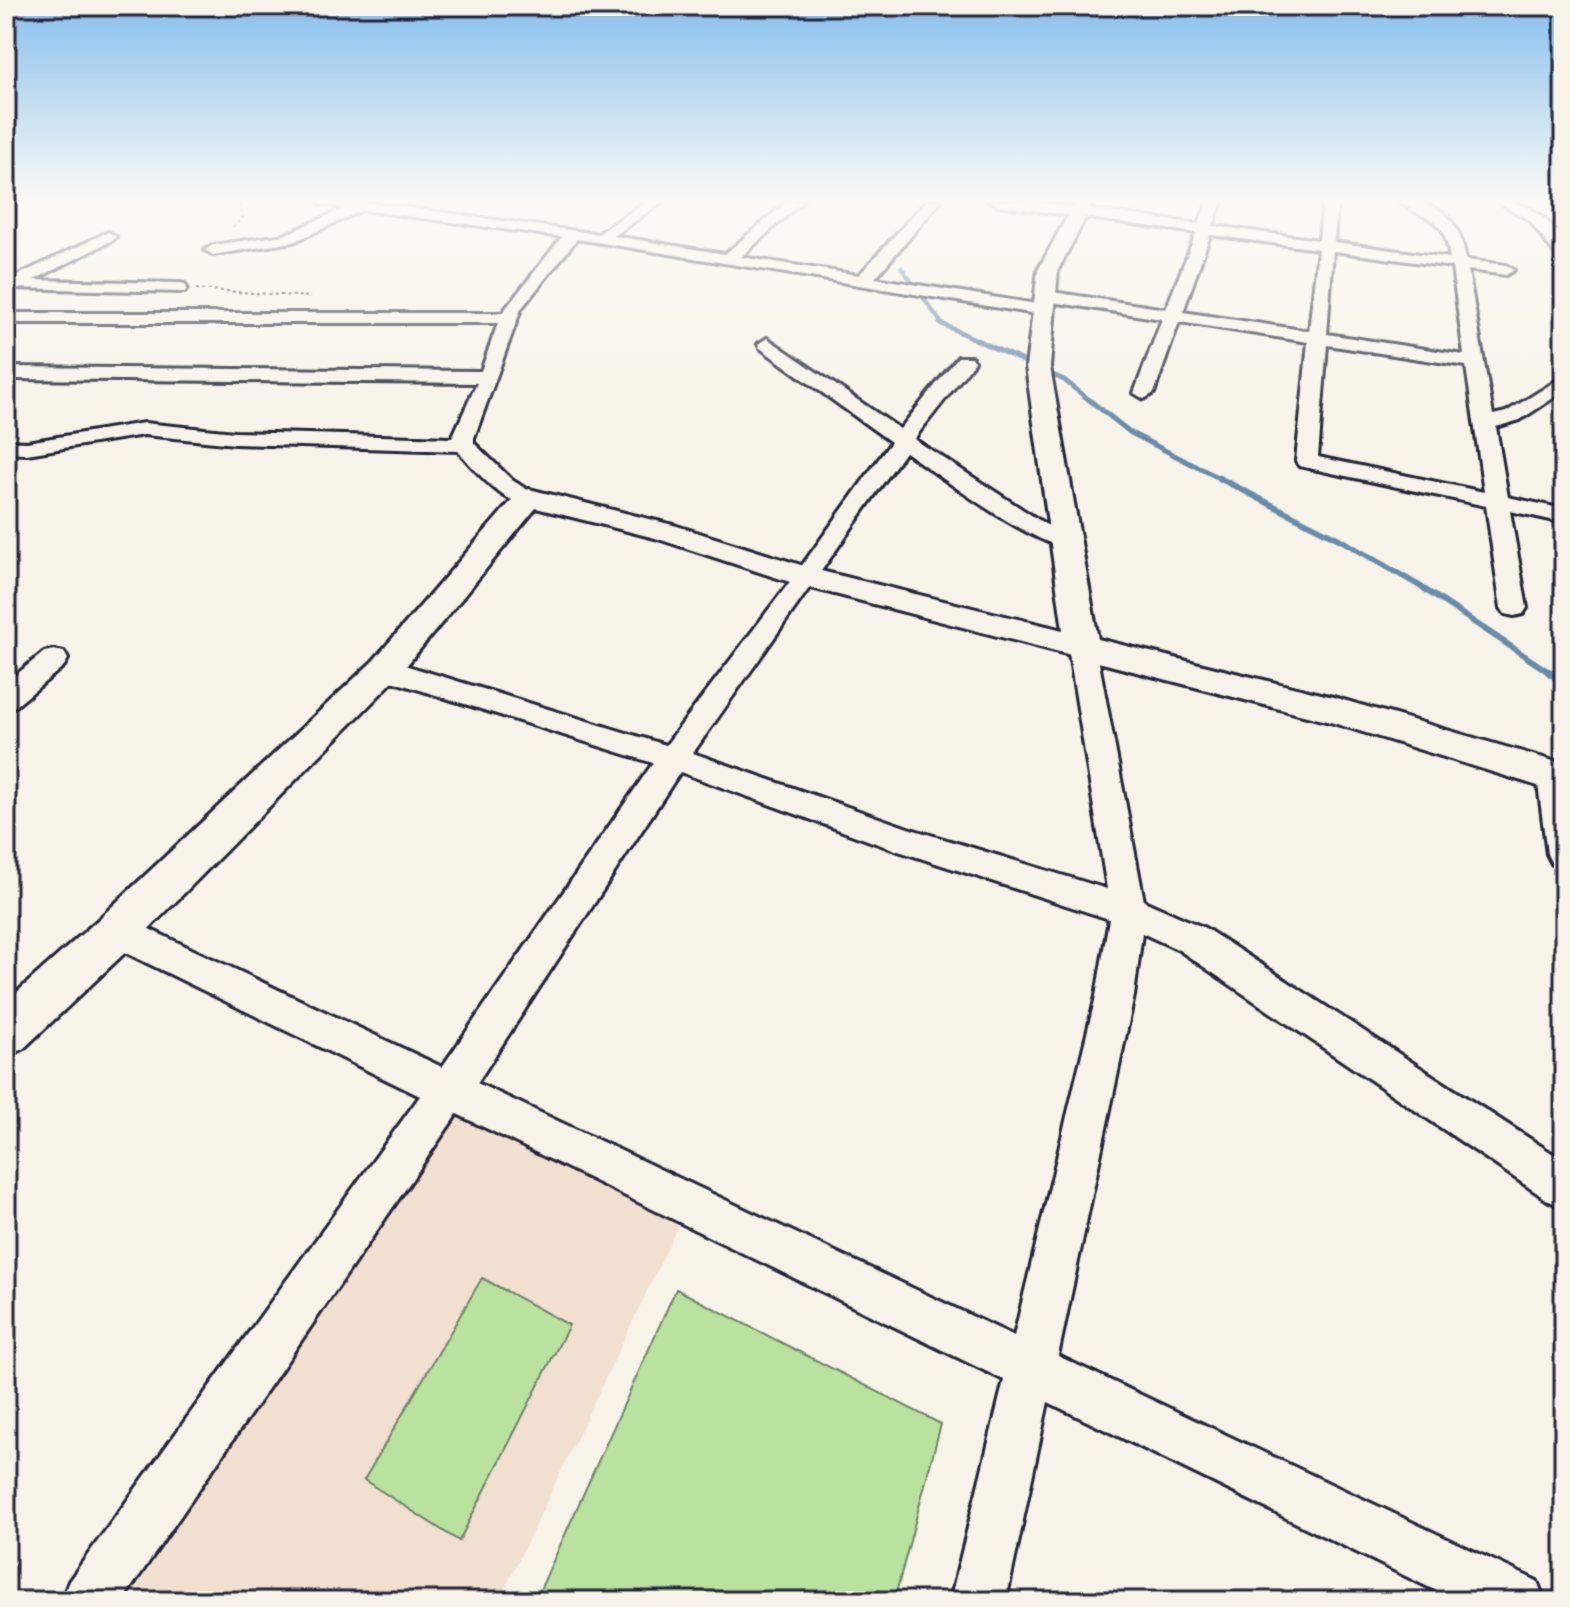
<svg xmlns="http://www.w3.org/2000/svg" width="1570" height="1607" font-family="Caveat,sans-serif">
<rect width="100%" height="100%" fill="#f7f3e8"/>
<filter id="ink" filterUnits="userSpaceOnUse"><feTurbulence type="fractalNoise" baseFrequency=".0125" numOctaves="2"/><feDisplacementMap in="SourceGraphic" scale="16" xChannelSelector="R" yChannelSelector="G"/><feConvolveMatrix kernelMatrix="1 2 1 2 8 2 1 2 1" color-interpolation-filters="sRGB"/></filter>
<g filter="url(#ink)">
<path fill="#f1dfcf" d="M455 1115 678 1226 499 1601H127Z"/>
<g fill="#b9e29e" stroke="#6e826c" stroke-width="2">
<path d="M482 1278 569 1325 459 1541 364 1480Z"/>
<path d="M676 1289 941 1424 894 1601H535Z"/>
</g>
<g fill="none" stroke-linecap="round" stroke-linejoin="round">
<path stroke="#688cac" stroke-width="4" d="M901 267 943 325"/>
<path stroke="#688cac" stroke-width="5" d="M940 323 1064 380 1131 433 1223 480"/>
<path stroke="#688cac" stroke-width="6" d="M1219 478 1339 539 1418 585 1552 674"/>
<path stroke="#688cac" stroke-width="8" d="M1549 672 1564 682"/>
<g stroke="#22223b" stroke-width="6">
<g id="minor">
<path d="M319 201H359L598 234 647 201H663L614 236 725 254 788 201H803L741 257 859 275 926 201H941L875 278 1043 305 1052 310 1043 315 577 239 521 309 474 438V443L512 480 540 498 537 503C506 511 477 471 458 451L235 444 144 435 27 454 6 453V441L27 442 144 423 235 432 452 438 477 383 6 379V367L481 371 498 323H6V313H502L562 237 363 210 293 242 213 255 205 250 213 245 284 235 345 208 321 204Z"/>
<path d="M989 201H1027L1199 224 1208 201H1222L1213 226 1319 240 1323 201H1337L1334 242 1450 258C1443 209 1428 226 1400 201 1441 200 1460 221 1466 260L1506 265 1514 270 1506 275 1468 270 1493 415 1506 412 1564 376V391L1520 420 1496 427 1508 497 1564 509V523L1510 511 1527 608 1523 614 1514 616 1505 614 1501 608 1486 506 1299 466 1296 461 1308 342 1179 322 1154 393 1144 399 1134 393 1162 319 1045 301 1036 296 1045 291 1166 309 1196 233 996 205ZM1210 235 1318 249 1309 331 1183 312ZM1333 251 1452 267 1464 355 1327 334ZM1327 345 1466 366 1484 492 1318 457Z"/>
<path d="M1497 201C1529 200 1564 225 1564 260L1558 258 1530 221Z"/>
<path d="M108 232 116 237 113 240 34 280 179 283 185 284 187 288 185 292 6 288V281Z"/>
<path d="M767 338 900 429 958 357H972L974 361 972 365 914 439 1045 524 1074 537 1077 542 1074 547C1044 555 935 472 905 452L693 753 908 828 1107 889 1068 647 1072 641 1082 638 1092 641 1096 647 1144 901 1205 928 1564 1161V1208L1549 1201 1179 950 1142 933 1134 996 1058 1356 1537 1581 1545 1601H1457L1048 1402 1006 1601H950L1004 1380 457 1114 122 1601H61L69 1581 420 1096 104 942 99 931 104 920 117 915 130 920 442 1067 653 763 375 676 371 669 375 662 385 659 666 745 798 571 891 442 760 348 758 344ZM680 772 892 849 1109 919 1096 996 1014 1336 477 1083Z"/>
<path d="M54 650 64 652 68 659 64 666 16 706 6 709V683L44 652Z"/>
<path d="M1553 764 1564 768V868L1552 864 1547 854 1537 776 1542 768Z"/>
</g>
</g>
<g stroke="#22223b" stroke-width="6">
<path id="tertiary" d="M1076 201H1094L1058 270 1050 367 1098 639 1333 697 1564 764V794L1330 722 796 584 655 538 536 508 397 677 133 945 23 1049 6 1056V1002L101 917 373 661 519 492 529 489 677 526 817 570 1063 630 1026 367 1038 270Z"/>
</g>
<g stroke="#22223b" stroke-width="6">
<path id="trunk" d="M6 201H17L6 207Z"/>
</g>
<g stroke="#22223b" stroke-width="2" stroke-dasharray="3 3" stroke-linecap="butt">
<path d="M233 227 243 217 238 201"/>
<path d="M196 289 310 297"/>
</g>
<use href="#minor" fill="#f7f3e8" fill-rule="evenodd"/>
<use href="#tertiary" fill="#f7f3e8" fill-rule="evenodd"/>
<use href="#trunk" fill="#fedd96" fill-rule="evenodd"/>
</g>
</g>
<linearGradient id="sky" x2="0" y2="1"><stop stop-color="#87c0ee"/><stop offset="0.47" stop-color="#fbfaf5"/><stop offset="1" stop-color="#fbfaf5" stop-opacity="0"/></linearGradient>
<rect width="1570" height="426" fill="url(#sky)"/>
<rect width="1570" height="1607" fill="none" stroke="#f7f3e8" stroke-width="32"/>
<rect x="16" y="16" width="1538" height="1575" fill="none" stroke="#22223b" stroke-width="3" filter="url(#ink)"/>
</svg>
